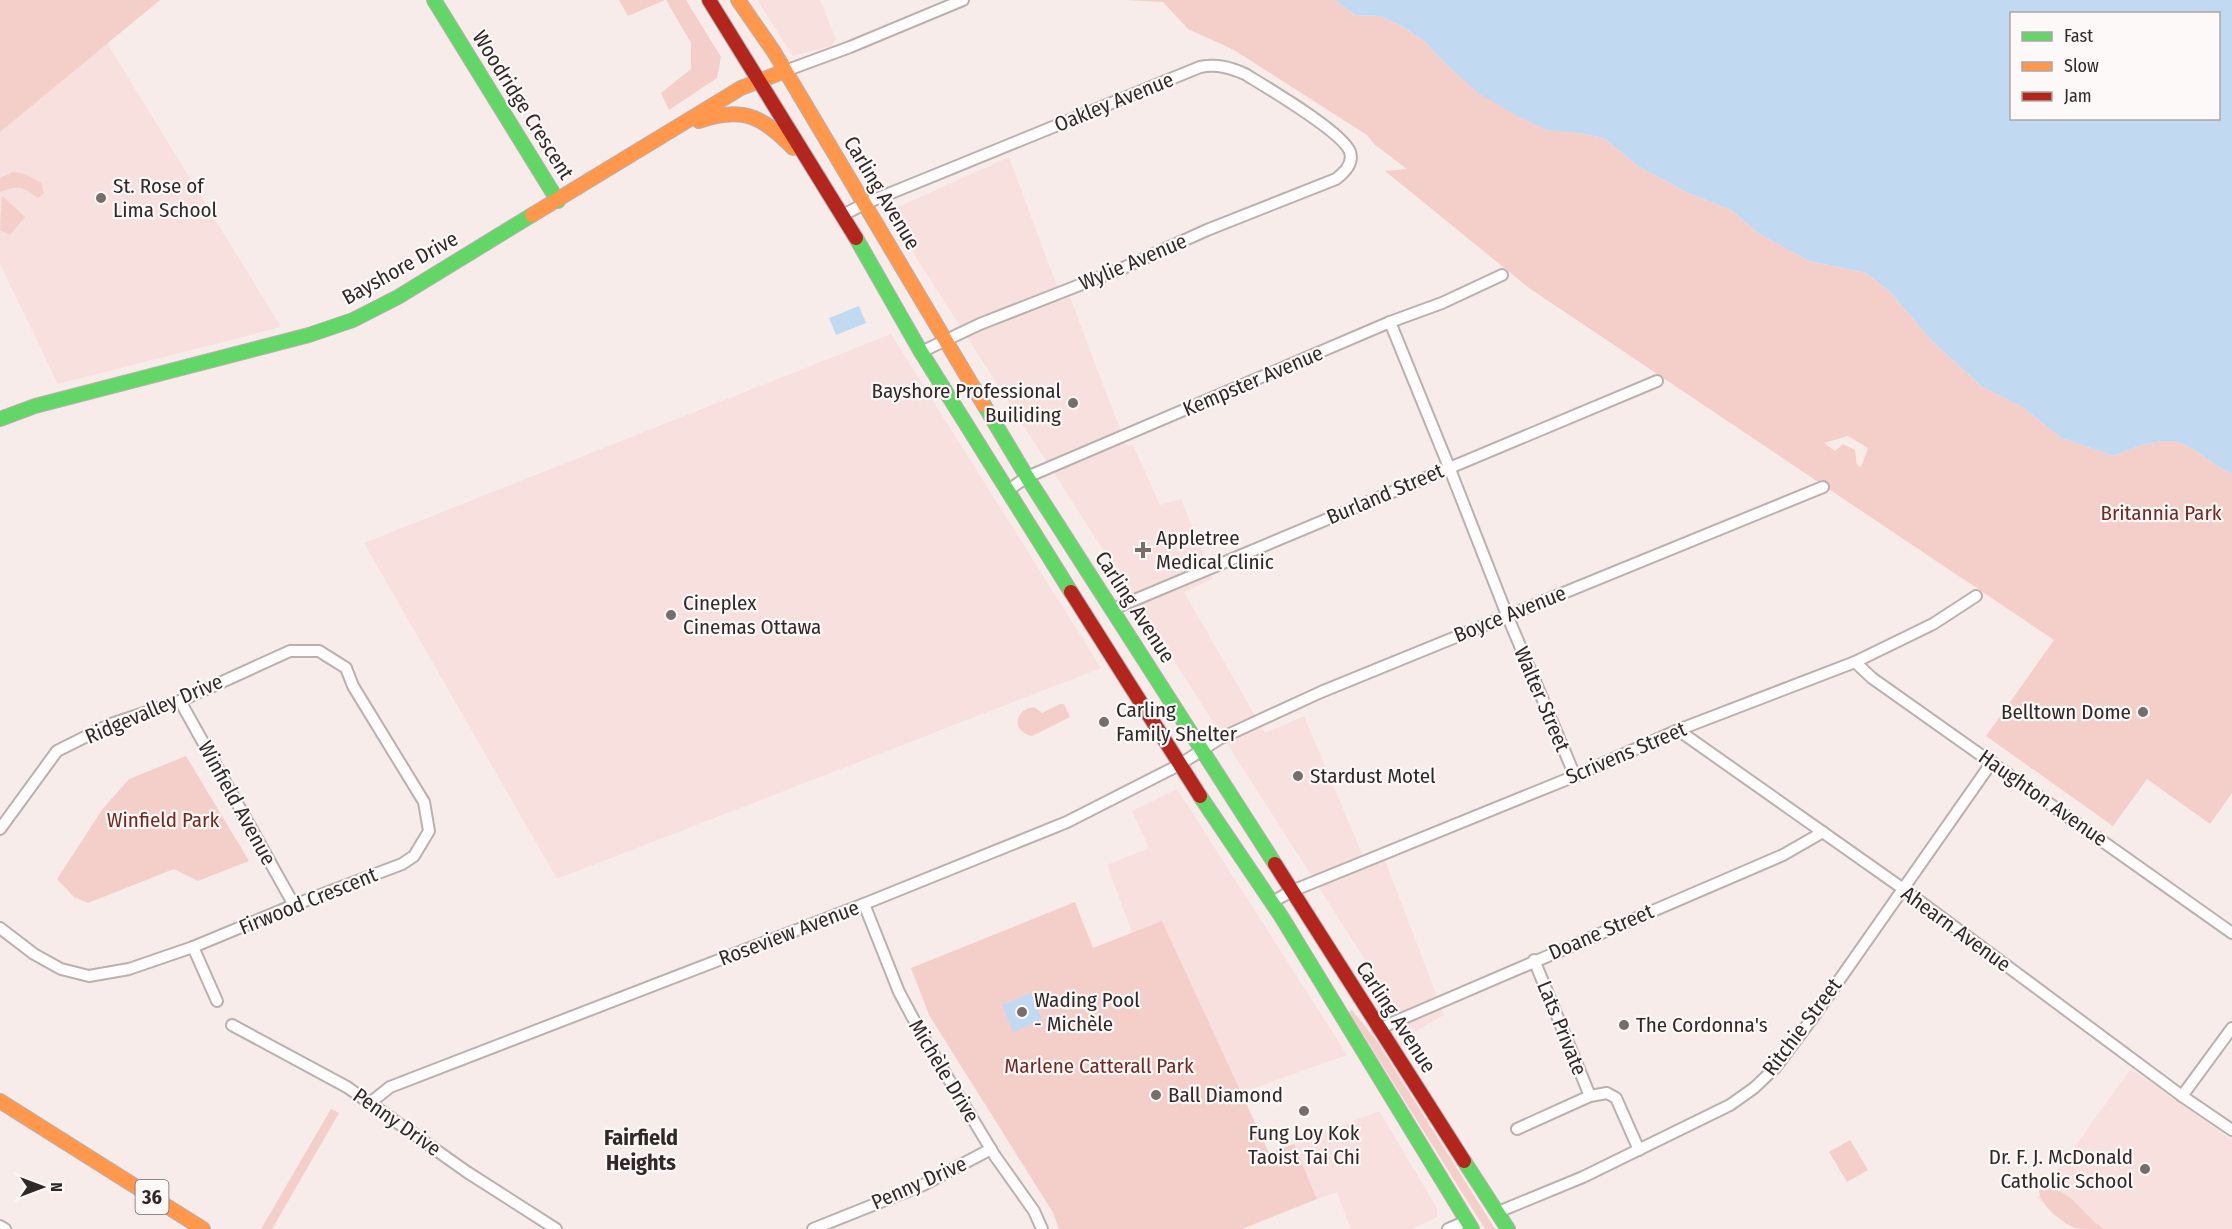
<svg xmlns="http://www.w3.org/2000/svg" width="2232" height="1229" font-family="'Fira Sans Condensed',sans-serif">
<rect width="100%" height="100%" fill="#f8ecea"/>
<g fill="#f7e0dd">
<path d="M757 0H820L836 39 831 46 793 56Z"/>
<path d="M107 43 281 327 58 384 0 264V132Z"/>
<path d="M1009 157 1062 300 1070 297 1126 445H1133L1160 505 1181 499 1213 579 1184 592 1265 733 1304 716 1368 868 1385 860 1444 1015 1412 1033 887 212Z"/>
<path d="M891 334 1101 668 557 879 364 543Z"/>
<path d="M1177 789 1241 889 1347 1055 1240 1093 1162 921 1132 933 1107 865 1149 848 1132 811Z"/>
<path d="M2131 1069 2232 1140V1229H2080L2037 1198Z"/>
<path d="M1379 1111 1437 1208V1217L1411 1229H1351L1337 1192 1317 1199 1294 1144Z"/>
</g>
<g fill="#f4cfca" fill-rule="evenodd">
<path d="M0 0H160L0 132Z"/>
<path d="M619 0H665L628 16Z"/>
<path d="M666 0H686L721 57 717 78 669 110 661 93 691 69V43Z"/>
<path d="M1125 0H1335L1355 15 1379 16 1398 24 1423 40 1448 66 1579 133 1604 138 1638 166 1686 192 1731 210 1761 235 1809 261 1866 273 1889 291 1933 342 1981 386 2024 408 2061 438 2114 456C2136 447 2166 433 2189 447 2204 455 2216 467 2232 474V793L2210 824 2147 779 2113 826 1986 736 2054 640 1529 288 1385 171 1407 169 1374 144 1367 135 1234 50 1188 29 1163 2ZM1848 436 1868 448 1861 467 1857 465 1855 450 1843 444 1835 451 1824 443Z"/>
<path d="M13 172 25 174 41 183 44 193 38 198C22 186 19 185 0 192V178Z"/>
<path d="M2 196 25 217 10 235 0 230Z"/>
<path d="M1060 704H1064L1070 717 1032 736C1011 731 1014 710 1034 707L1042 713Z"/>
<path d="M186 756 249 861 198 881 174 869 88 903 74 897 57 879 102 810 129 779Z"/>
<path d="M1075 902 1093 948 1162 921 1269 1153 1294 1144 1317 1199 1242 1229H1059L1052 1211 929 1015 911 968Z"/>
<path d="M1352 1010 1376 1040 1495 1229H1485L1349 1012Z"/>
<path d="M331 1109 339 1113 272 1229H261Z"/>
<path d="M1850 1140 1868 1170 1847 1182 1829 1152Z"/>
<path d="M2044 1188C2073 1189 2082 1215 2104 1229 2096 1229 2083 1229 2075 1228 2061 1222 2041 1206 2039 1191Z"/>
</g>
<g fill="#c1daf2" fill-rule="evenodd">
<path d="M1335 0H2232V474C2216 467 2204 455 2189 447 2166 433 2136 447 2114 456L2061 438 2024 408 1981 386 1933 342 1889 291 1866 273 1809 261 1761 235 1731 210 1686 192 1638 166 1604 138 1579 133 1547 130 1519 117 1478 93 1448 66 1423 40 1398 24 1379 16 1355 15ZM2012 14H2218V118H2012Z"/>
<path d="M859 306 866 323 836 335 829 318Z"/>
<path d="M1031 993 1042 1020 1013 1032 1002 1005Z"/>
</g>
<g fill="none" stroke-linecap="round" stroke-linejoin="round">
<g stroke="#bab1af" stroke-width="14">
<g id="street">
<path d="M785 71 850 47 963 0"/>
<path d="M843 215 864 204 1200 67C1217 64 1229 67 1245 74 1266 87 1343 132 1350 152 1354 164 1344 173 1336 179L1207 230 1123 268 980 324 921 352"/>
<path d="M1390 322 1449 467 1507 615 1575 776"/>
<path d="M1007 491 1027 477 1390 322 1442 303 1502 275"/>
<path d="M1113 609 1657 381"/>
<path d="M1855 662 1872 678 2232 933"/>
<path d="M180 701 294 905"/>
<path d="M1678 730 1902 888 2182 1096 2232 1130"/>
<path d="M0 829 57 751 111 724 180 701 290 651H319L346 668 353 686 424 802 429 831 414 856 402 864 294 905 193 947 129 969 89 976 61 969 34 954 0 928"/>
<path d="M1272 902 1292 891 1575 776 1678 730 1855 662 1933 624 1976 596"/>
<path d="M864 904 899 992 922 1035 995 1156 1034 1211 1042 1229"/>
<path d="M193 947 217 1001"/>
<path d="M1534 960 1590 1096"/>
<path d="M232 1025 347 1087 467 1172 556 1229"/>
<path d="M1378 1029 1783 855 1823 832"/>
<path d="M2182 1096 2232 1028"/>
<path d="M370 1103 390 1087 864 904 1067 822 1179 765 1219 739 1321 692 1823 487"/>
<path d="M1517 1129 1590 1096 1607 1093 1616 1098 1639 1150"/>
<path d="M1498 1212 1583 1177 1730 1105 1754 1088 1775 1068 1814 1016 1992 762"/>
<path d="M0 1226 5 1229"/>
<path d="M813 1229 923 1185 991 1149"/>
<path d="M1448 1229 1467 1221"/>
</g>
</g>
<g stroke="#bab1af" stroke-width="16">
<g id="fast">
<path d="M434 0 558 201"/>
<path d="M856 238 921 352 1071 592"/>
<path d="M984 405 1027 477 1275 864"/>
<path d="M0 419 35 406 309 335 353 320 398 297 532 215"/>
<path d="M1200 796 1281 916 1472 1229"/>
<path d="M1464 1161 1508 1229"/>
</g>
</g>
<g stroke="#bab1af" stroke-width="16">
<g id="slow">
<path d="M738 0 774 52 984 405"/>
<path d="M699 121C743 106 762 116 793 148"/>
<path d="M532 215 741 88 785 71"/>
<path d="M0 1101 203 1229"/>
</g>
</g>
<g stroke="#bab1af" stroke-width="16">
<g id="jam">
<path d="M709 0 856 238"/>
<path d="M1071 592 1200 796"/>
<path d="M1275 864 1464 1161"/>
</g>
</g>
<use href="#street" stroke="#fefcfc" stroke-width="10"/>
<use href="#fast" stroke="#63d668" stroke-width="14"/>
<use href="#slow" stroke="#ff974d" stroke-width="14"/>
<use href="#jam" stroke="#b3261e" stroke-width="14"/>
</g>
<g fill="#776d6b" stroke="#fef9f9" stroke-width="2">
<circle cx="101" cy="198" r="6"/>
<circle cx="1073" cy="403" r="6"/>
<path d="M1140 541h6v6h6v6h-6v6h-6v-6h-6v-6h6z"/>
<circle cx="671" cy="615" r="6"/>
<circle cx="2143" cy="712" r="6"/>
<circle cx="1104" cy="722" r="6"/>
<circle cx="1298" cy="776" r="6"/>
<circle cx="1022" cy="1012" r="6"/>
<circle cx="1624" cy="1025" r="6"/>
<circle cx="1156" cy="1095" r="6"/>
<circle cx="1304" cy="1111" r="6"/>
<circle cx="2145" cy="1169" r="6"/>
</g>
<g text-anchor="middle" stroke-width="4.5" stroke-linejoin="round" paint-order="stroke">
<rect fill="#fef9f9" stroke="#6e6766" stroke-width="1.5" x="135.5" y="1180" width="33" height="34" rx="4.5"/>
<g font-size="20" font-weight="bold" fill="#312927">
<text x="152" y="1204">36</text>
</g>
<g font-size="21" fill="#312927" stroke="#fef9f9">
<text transform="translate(1114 102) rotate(-22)" y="7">Oakley Avenue</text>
<text transform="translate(523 105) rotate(58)" y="7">Woodridge Crescent</text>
<text transform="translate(882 193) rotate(59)" y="7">Carling Avenue</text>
<text transform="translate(1133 262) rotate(-23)" y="7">Wylie Avenue</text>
<text transform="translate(400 268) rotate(-29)" y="7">Bayshore Drive</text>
<text transform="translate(1253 381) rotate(-23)" y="7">Kempster Avenue</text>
<text transform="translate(1385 494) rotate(-23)" y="7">Burland Street</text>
<text transform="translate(1135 607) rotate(57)" y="7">Carling Avenue</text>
<text transform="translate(1510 614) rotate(-22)" y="7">Boyce Avenue</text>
<text transform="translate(1542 699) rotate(67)" y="7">Walter Street</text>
<text transform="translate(154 709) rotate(-23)" y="7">Ridgevalley Drive</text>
<text transform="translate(1626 753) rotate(-23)" y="7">Scrivens Street</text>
<text transform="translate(2043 798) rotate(35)" y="7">Haughton Avenue</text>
<text transform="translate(237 803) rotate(61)" y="7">Winfield Avenue</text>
<text transform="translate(308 901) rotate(-22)" y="7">Firwood Crescent</text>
<text transform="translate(1956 929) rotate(36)" y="7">Ahearn Avenue</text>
<text transform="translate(1601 932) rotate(-23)" y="7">Doane Street</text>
<text transform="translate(789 933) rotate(-21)" y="7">Roseview Avenue</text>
<text transform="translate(1396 1017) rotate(57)" y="7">Carling Avenue</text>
<text transform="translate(1802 1027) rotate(-53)" y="7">Ritchie Street</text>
<text transform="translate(1562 1028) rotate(68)" y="7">Lats Private</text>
<text transform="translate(944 1071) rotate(59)" y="7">Michèle Drive</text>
<text transform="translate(397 1122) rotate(35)" y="7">Penny Drive</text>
<text transform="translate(919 1183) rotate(-24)" y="7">Penny Drive</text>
</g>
<g font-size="21" fill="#312927" stroke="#fef9f9" text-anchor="start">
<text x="113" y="193">St. Rose of<tspan x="113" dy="24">Lima School</tspan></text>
<text x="1061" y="398" text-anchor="end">Bayshore Professional<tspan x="1061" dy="24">Builiding</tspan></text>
<text x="1156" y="545">Appletree<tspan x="1156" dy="24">Medical Clinic</tspan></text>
<text x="683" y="610">Cineplex<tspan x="683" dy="24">Cinemas Ottawa</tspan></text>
<text x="1116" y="717">Carling<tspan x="1116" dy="24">Family Shelter</tspan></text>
<text x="2131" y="719" text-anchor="end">Belltown Dome</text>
<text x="1310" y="783">Stardust Motel</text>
<text x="1034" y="1007">Wading Pool<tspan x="1034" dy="24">- Michèle</tspan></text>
<text x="1636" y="1032">The Cordonna's</text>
<text x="1168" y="1102">Ball Diamond</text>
<text x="1304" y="1140" text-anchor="middle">Fung Loy Kok<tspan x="1304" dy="24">Taoist Tai Chi</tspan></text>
<text x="2133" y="1164" text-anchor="end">Dr. F. J. McDonald<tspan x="2133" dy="24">Catholic School</tspan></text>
</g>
<g font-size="21" fill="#752720" stroke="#fef9f9">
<text x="2161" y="520">Britannia Park</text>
<text x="163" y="827">Winfield Park</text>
<text x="1099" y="1073">Marlene Catterall Park</text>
</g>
<g font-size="22" font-weight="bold" fill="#312927" stroke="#fef9f9">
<text x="641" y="1145">Fairfield<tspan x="641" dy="25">Heights</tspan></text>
</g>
</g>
<rect x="2010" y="12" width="210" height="108" fill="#fef9f9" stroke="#aca6a5" stroke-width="1.5"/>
<rect x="2022" y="32" width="30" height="9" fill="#63d668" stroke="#aca6a5" stroke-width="1.5"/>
<text x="2064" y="42" font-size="18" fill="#312927">Fast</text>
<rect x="2022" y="62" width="30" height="9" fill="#ff974d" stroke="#aca6a5" stroke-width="1.5"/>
<text x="2064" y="72" font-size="18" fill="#312927">Slow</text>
<rect x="2022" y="92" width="30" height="9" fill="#b3261e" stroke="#aca6a5" stroke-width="1.5"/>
<text x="2064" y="102" font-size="18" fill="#312927">Jam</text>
<g transform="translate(42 1187) rotate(90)" stroke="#fef9f9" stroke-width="4.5" paint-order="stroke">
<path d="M0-4.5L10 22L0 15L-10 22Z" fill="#312927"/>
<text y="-9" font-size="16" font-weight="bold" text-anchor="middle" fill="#312927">N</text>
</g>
</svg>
